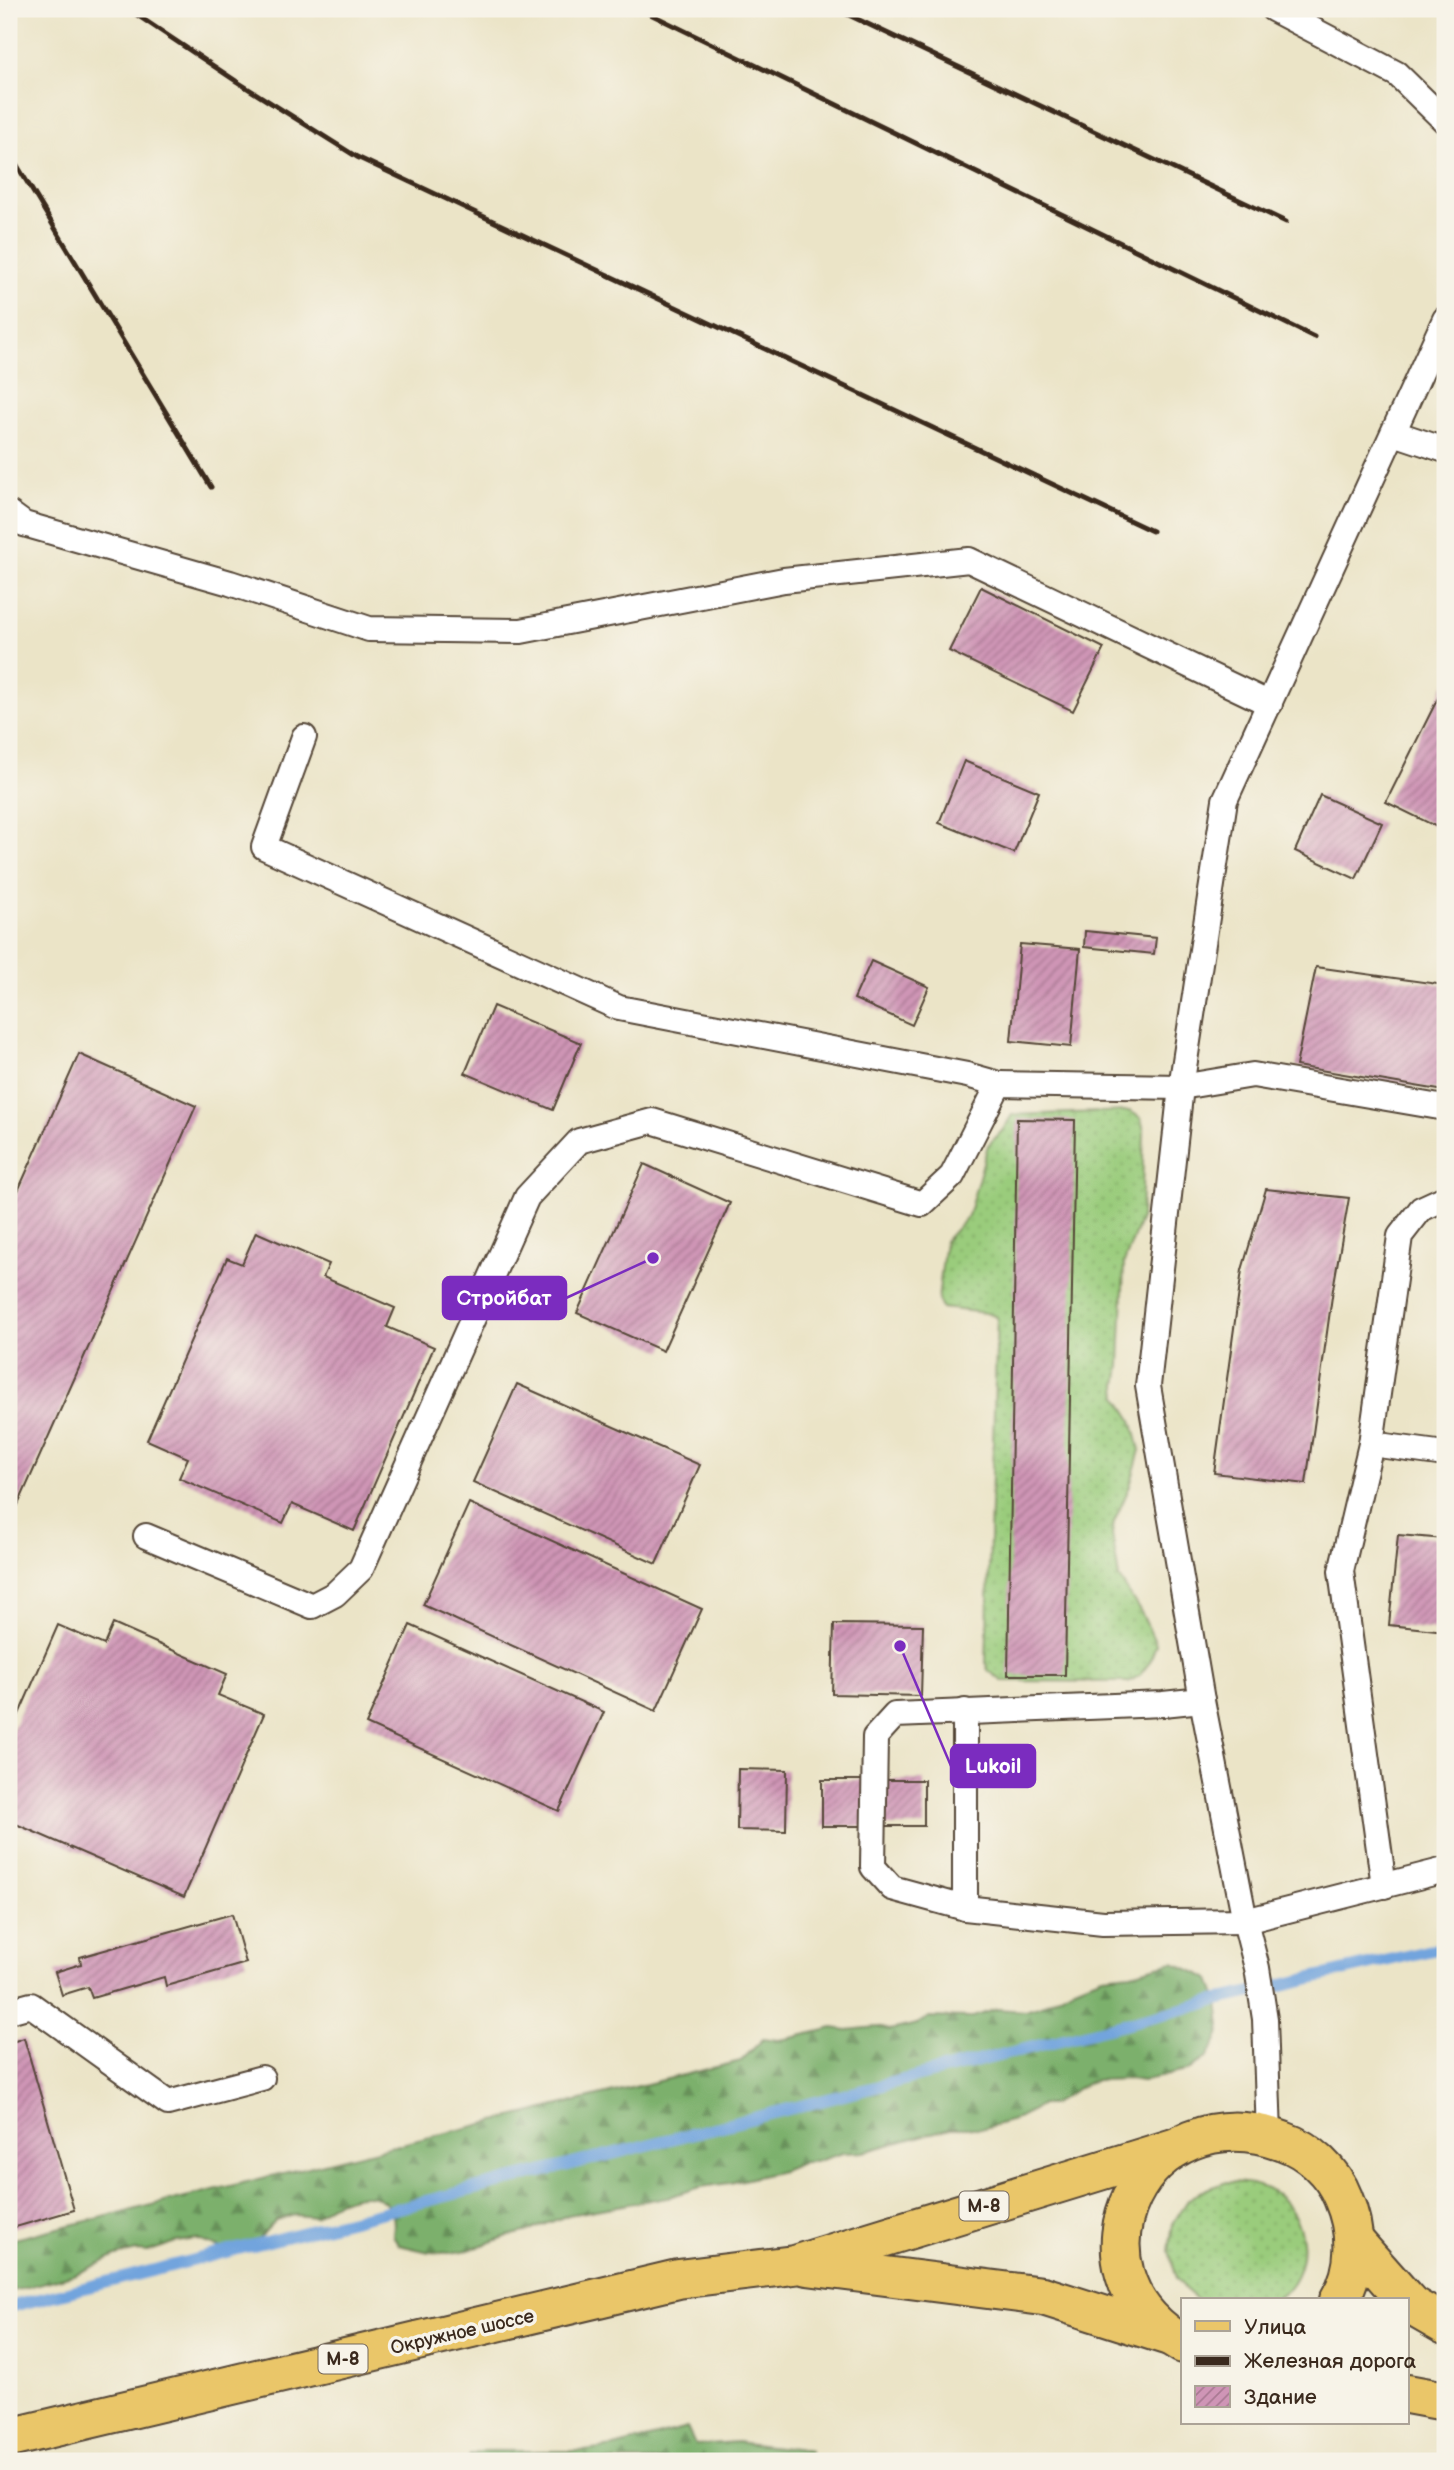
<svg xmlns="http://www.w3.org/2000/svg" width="1454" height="2470" font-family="'Balsamiq Sans',sans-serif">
<defs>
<pattern id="grass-dots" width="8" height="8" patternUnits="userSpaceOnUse" patternTransform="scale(1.75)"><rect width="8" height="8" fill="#9acc7c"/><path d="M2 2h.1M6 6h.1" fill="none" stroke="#86af6b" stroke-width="1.8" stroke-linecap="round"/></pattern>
<pattern id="forest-firs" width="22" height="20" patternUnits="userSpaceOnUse" patternTransform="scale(1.75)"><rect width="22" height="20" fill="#7bb06c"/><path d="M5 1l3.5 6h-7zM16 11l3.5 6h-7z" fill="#668f58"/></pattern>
<pattern id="building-hatch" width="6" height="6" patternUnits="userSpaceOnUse" patternTransform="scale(1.75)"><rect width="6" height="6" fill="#cf95b6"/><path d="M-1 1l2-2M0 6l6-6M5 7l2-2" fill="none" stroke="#a97a93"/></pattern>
</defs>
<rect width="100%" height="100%" fill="#f7f3e8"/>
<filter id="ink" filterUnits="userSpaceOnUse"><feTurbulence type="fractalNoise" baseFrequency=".0143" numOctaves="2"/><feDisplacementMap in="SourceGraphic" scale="14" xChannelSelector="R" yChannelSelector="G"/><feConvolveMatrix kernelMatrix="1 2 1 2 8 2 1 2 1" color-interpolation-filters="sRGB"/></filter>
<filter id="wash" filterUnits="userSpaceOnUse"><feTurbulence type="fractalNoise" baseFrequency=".00686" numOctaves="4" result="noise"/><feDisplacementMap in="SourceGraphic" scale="28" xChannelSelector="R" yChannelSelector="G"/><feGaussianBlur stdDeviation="1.57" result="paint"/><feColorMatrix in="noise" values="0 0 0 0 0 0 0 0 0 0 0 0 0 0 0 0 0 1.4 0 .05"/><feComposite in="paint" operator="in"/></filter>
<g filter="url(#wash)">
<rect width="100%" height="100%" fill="#ebe4c7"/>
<g fill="url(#grass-dots)" stroke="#6a7b4d" stroke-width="2">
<path d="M1130 1111 1141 1118 1144 1131 1141 1218 1124 1263 1120 1366 1117 1385 1118 1398 1132 1420 1140 1450 1130 1486 1114 1522 1112 1534 1119 1578 1142 1614 1156 1644 1150 1662 1139 1676 1128 1682 1002 1681 988 1670 986 1664 997 1317 986 1313 942 1308 938 1300 945 1241 968 1216 988 1145 1002 1131 1012 1115Z"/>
<path d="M1227 2182C1241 2182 1256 2183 1269 2190 1310 2213 1315 2274 1275 2300H1198L1185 2289 1177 2278 1169 2251 1173 2223 1188 2200 1200 2191Z"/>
</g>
<g fill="url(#forest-firs)" stroke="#5b6d45" stroke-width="2">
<path d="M1173 1962 1210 1979 1218 2002 1221 2026 1219 2036 1208 2056 1190 2070 1142 2081 1130 2079 1096 2080 1087 2083 1051 2105H1042L1014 2120 984 2128H950L863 2152 843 2153 815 2162H804L782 2171 730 2183 701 2187 672 2196 568 2215 529 2231 508 2236 469 2250 450 2253 429 2252 399 2245 393 2235C402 2180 340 2192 315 2217L295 2215 276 2220 259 2238 238 2248 225 2250 196 2239 177 2242 147 2252 137 2251 116 2256 76 2274 9 2292V2240L741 2061 764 2038 778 2040 791 2038 833 2028 847 2030 877 2027 890 2030 917 2024 929 2017 970 2018 997 2009 1025 2011 1039 2007 1075 1987 1102 1976 1131 1973Z"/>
<path d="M687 2428 695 2445 737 2442 810 2451V2461H468L470 2455 484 2451H585L614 2447Z"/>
</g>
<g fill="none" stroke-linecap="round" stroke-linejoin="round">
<path stroke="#72a4dd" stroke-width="12" d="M9 2307 1226 1998 1445 1947"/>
</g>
<g id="blocks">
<g fill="url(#building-hatch)">
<path d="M981 587 1104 648 1073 711 949 651Z"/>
<path d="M1445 684V831L1386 802Z"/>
<path d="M964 761 1039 792 1014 853 939 823Z"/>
<path d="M1320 795 1382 823 1356 879 1295 851Z"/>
<path d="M1085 931 1156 938 1154 954 1084 947Z"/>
<path d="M1020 944 1080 949 1071 1047 1011 1041Z"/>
<path d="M871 961 929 987 912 1025 854 999Z"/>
<path d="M1316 967 1445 985V1091L1296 1066Z"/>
<path d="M493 1006 581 1043 553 1110 465 1073Z"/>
<path d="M79 1054 196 1106 9 1525V1211Z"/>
<path d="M1017 1119 1075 1120 1065 1675H1008Z"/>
<path d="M644 1164 730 1203 663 1351 577 1313Z"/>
<path d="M1266 1189 1349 1198 1333 1289 1306 1484 1214 1473 1242 1270Z"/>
<path d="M256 1232 329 1264 323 1277 395 1308 387 1327 434 1347 354 1531 292 1504 283 1523 179 1478 188 1458 147 1440 227 1258 242 1264Z"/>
<path d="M517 1384 700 1465 656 1564 473 1482Z"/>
<path d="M469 1503 702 1609 656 1711 423 1605Z"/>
<path d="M1398 1535 1445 1539V1631L1389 1625Z"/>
<path d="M113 1624 227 1674 218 1695 264 1714 184 1897 9 1821V1737L58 1625 104 1645Z"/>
<path d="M834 1624 923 1625 921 1696 832 1694Z"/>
<path d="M410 1625 604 1712 559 1811 366 1724Z"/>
<path d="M738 1769 787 1770 786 1831 737 1830Z"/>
<rect x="822" y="1780" width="102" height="46"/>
<path d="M232 1914 246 1963 166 1986 164 1977 92 1998 88 1987 62 1995 55 1972 81 1964 80 1957Z"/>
<path d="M24 2038 74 2210 9 2229V2043Z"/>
</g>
</g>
</g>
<g filter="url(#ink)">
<use href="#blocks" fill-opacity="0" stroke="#554637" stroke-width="2"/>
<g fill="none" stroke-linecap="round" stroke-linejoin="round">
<g stroke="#554637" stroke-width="28">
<g id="lane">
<path d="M1273 9 1397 74 1445 121"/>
<path d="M1394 433 1445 450"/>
<path d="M9 513 24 524 230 583 369 629 521 631 784 580 969 560 1270 704"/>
<path d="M304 737 264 847 619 1008 967 1075 999 1084"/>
<path d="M1371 1444 1445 1454"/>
<path d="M146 1536 312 1606 335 1594 361 1569 527 1197 579 1141 652 1121 922 1204 952 1176 999 1084 1181 1087 1253 1075 1445 1108"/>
<path d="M1202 1700 1163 1704 895 1715 875 1737 873 1867 892 1888 965 1908 1103 1923 1245 1921 1445 1870"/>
<path d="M1384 1886 1341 1571 1371 1444 1400 1236 1421 1209 1445 1198"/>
<path d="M965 1908V1711"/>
<path d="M9 2011 31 2005 168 2103 262 2078"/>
<path d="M1269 2136 1265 2019 1257 1968 1245 1921 1202 1700 1148 1386 1181 1087 1225 800 1445 319"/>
</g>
</g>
<g stroke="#554637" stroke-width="42">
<g id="primary">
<path d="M1354 2241 1406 2300"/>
<path d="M807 2266 1043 2296 1166 2335"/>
<path d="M1407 2301 1412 2306 1445 2325"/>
<path d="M1183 2344C1054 2270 1144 2089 1283 2141 1309 2150 1333 2172 1343 2198 1357 2230 1358 2269 1339 2300"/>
<path d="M1407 2394 1445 2401"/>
<path d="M9 2438 678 2279 794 2265 1174 2148"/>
</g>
</g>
<use href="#lane" stroke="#fff" stroke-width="24"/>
<use href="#primary" stroke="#eac669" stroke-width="38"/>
<g stroke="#3b2a1e" stroke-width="5">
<path d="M128 9 236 81 357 157 1152 531"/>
<path d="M640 9 1314 337"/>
<path d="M836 9 1286 222"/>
<path d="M9 152 211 487"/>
</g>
</g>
</g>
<g text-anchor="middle" stroke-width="7" stroke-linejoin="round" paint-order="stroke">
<g fill="#f7f3e8" stroke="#73665b" stroke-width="2">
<rect x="959.5" y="2191.5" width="49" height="29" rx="5"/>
<rect x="318.5" y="2344.5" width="49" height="29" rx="5"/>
</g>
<g font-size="18" font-weight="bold" fill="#3b2a1e">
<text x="984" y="2212">М-8</text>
<text x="343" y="2365">М-8</text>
</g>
<g font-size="19" fill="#3b2a1e" stroke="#f7f3e8">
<text transform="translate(462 2331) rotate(-13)" y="7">Окружное шоссе</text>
</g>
</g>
<path fill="none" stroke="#7b2cbf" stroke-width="2.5" d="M653 1258L566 1298M900 1646L951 1766"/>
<g fill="#7b2cbf" stroke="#f7f3e8" stroke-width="2.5">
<circle cx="653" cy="1258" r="7"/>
<circle cx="900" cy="1646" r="7"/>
</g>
<g fill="#7b2cbf" stroke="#7b2cbf" stroke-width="2.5">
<rect x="443" y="1277" width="123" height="42" rx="7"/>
<rect x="951" y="1745" width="84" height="42" rx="7"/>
</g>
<g font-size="21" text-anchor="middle" font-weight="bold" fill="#fff">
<text x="504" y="1305">Стройбат</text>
<text x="993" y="1773">Lukoil</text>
</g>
<rect width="1454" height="2470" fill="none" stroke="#f7f3e8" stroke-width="35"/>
<rect x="1181" y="2298" width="228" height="126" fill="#f7f3e8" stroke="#aca397" stroke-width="2"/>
<rect x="1195" y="2321" width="35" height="10" fill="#eac669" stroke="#aca397" stroke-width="2"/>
<text x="1244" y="2334" font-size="21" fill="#3b2a1e">Улица</text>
<rect x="1195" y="2356" width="35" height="10" fill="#3b2a1e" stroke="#aca397" stroke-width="2"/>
<text x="1244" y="2368" font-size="21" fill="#3b2a1e">Железная дорога</text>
<rect x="1195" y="2386" width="35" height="21" fill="url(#building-hatch)" stroke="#aca397" stroke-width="2"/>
<text x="1244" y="2404" font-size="21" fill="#3b2a1e">Здание</text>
</svg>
